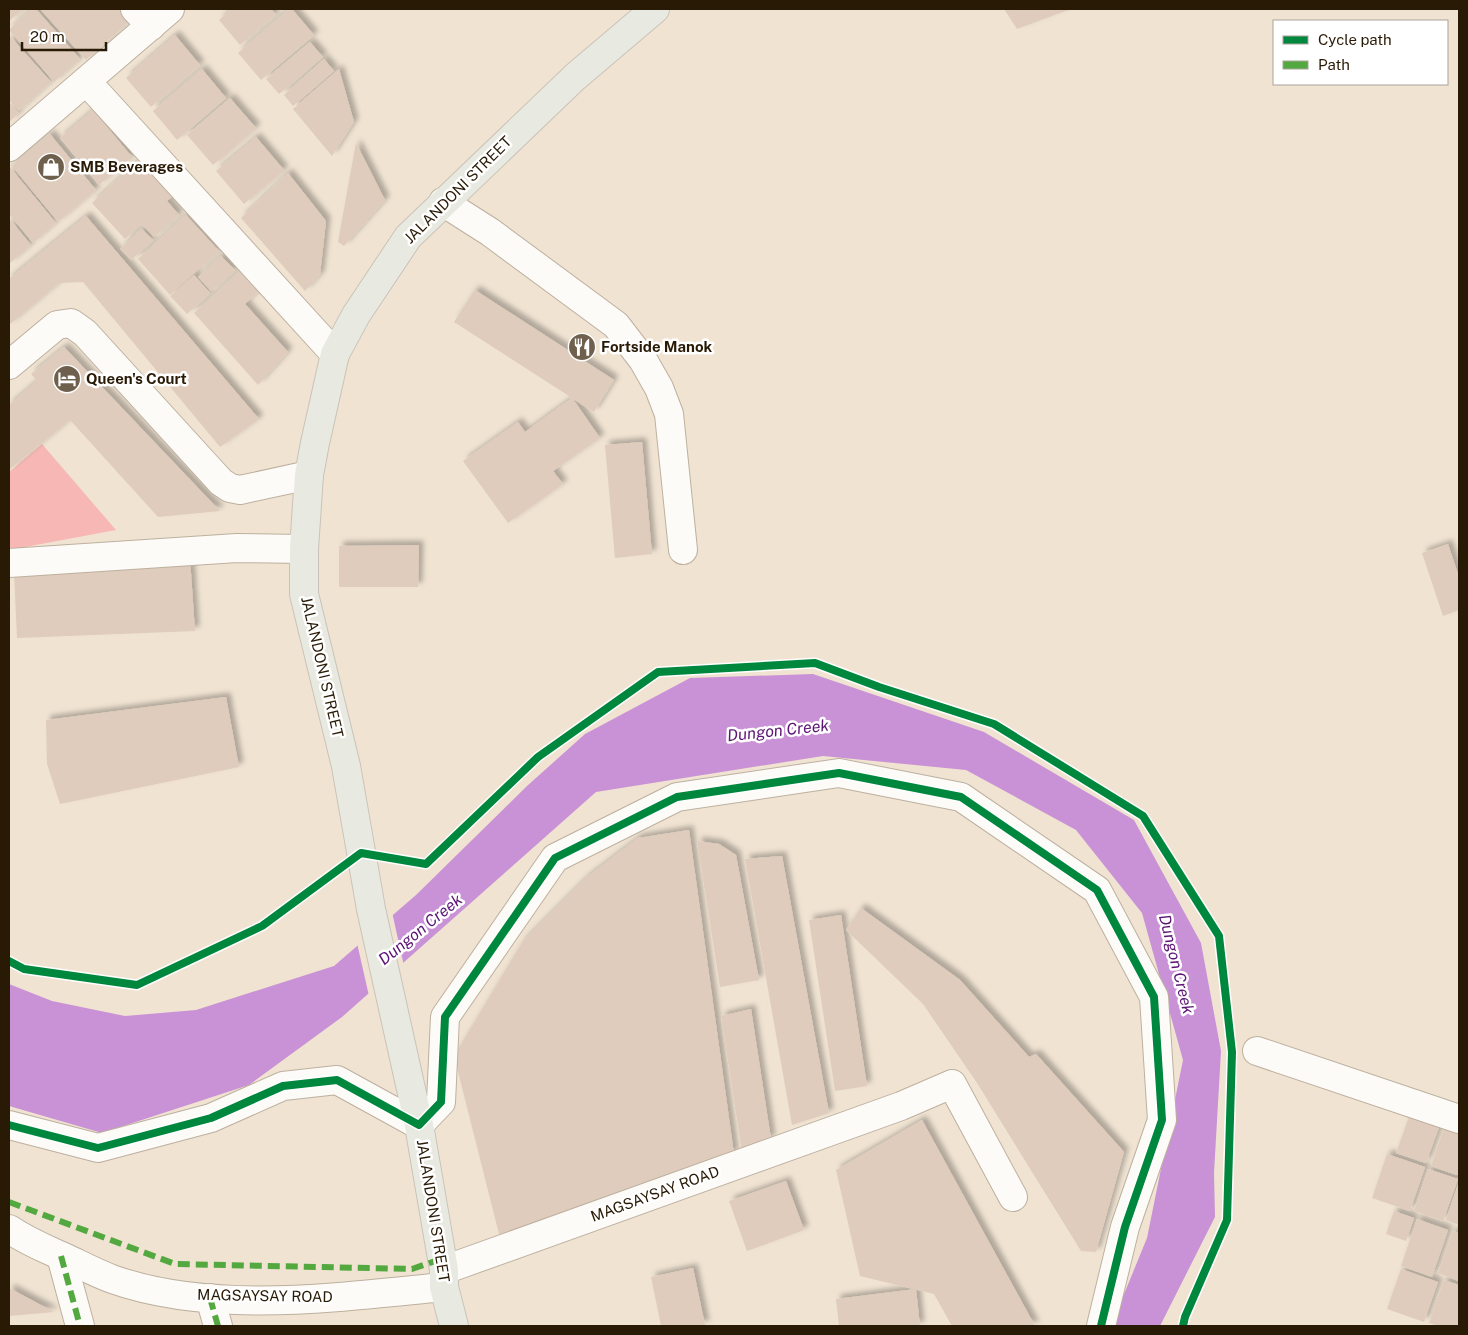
<svg xmlns="http://www.w3.org/2000/svg" width="1468" height="1335" font-family="'Public Sans',sans-serif">
<defs>
<filter id="shadow"><feDropShadow dx="4.5" dy="-4.5" stdDeviation="2.5" flood-color="#0004"/></filter>
</defs>
<rect width="100%" height="100%" fill="#f0e3d2"/>
<path fill="#f7b8b5" d="M42 444 116 530 9 550V472Z"/>
<path fill="#c992d6" d="M813 674 984 732 1134 820 1201 943 1221 1051 1214 1173 1215 1217 1160 1326H1116L1120 1304 1147 1238 1183 1060 1142 913 1076 830 966 770 823 756 596 792 342 1017 249 1085 102 1133 9 1106V984L52 1001 125 1016 196 1010 334 966 416 895 527 786 585 734 690 678Z"/>
<path fill="#f0e3d2" d="M392 912 404 966 369 996 357 943Z"/>
<g fill="#dfccbc" filter="url(#shadow)">
<path d="M9 9H23L9 21Z"/>
<path d="M31 9H36L80 59 54 82 9 30Z"/>
<path d="M40 9H125L133 18 86 60Z"/>
<path d="M232 9H271L276 14 240 45 219 20Z"/>
<path d="M289 9H292L314 35 261 80 238 53Z"/>
<path d="M1004 9H1067L1068 10 1017 29Z"/>
<path d="M9 35 51 82 19 111 9 100Z"/>
<path d="M175 35 200 65 151 107 126 78Z"/>
<path d="M310 42 323 57 279 94 266 79Z"/>
<path d="M324 59 334 71 293 106 284 95Z"/>
<path d="M202 69 226 98 177 140 153 111Z"/>
<path d="M339 69 354 122 332 156 293 109Z"/>
<path d="M230 98 256 128 213 165 187 135Z"/>
<path d="M9 102 19 113 9 122Z"/>
<path d="M93 110 132 157 99 185 60 138Z"/>
<path d="M50 134 96 190 58 222 12 166Z"/>
<path d="M256 137 284 170 244 204 216 171Z"/>
<path d="M356 143 385 200 344 246 338 242Z"/>
<path d="M142 157 175 194 167 201 179 215 154 237 142 224 148 218 125 239 92 203Z"/>
<path d="M9 166 56 223 33 243 9 214Z"/>
<path d="M288 173 326 221 320 275 305 291 241 218Z"/>
<path d="M186 215 219 251 170 295 138 259Z"/>
<path d="M86 216 259 419 220 447 83 282 59 283 9 325V279Z"/>
<path d="M9 218 31 245 9 264Z"/>
<path d="M142 229 153 240 131 260 120 249Z"/>
<path d="M221 256 235 270 211 291 198 277Z"/>
<path d="M241 270 259 291 245 304 288 352 258 385 194 313Z"/>
<path d="M194 275 210 293 187 314 170 296Z"/>
<path d="M475 290 614 380 594 412 573 399 600 438 553 471 563 484 508 523 463 461 518 422 525 432 572 398 454 322Z"/>
<path d="M64 347 220 511 158 517 70 420 9 470V405L37 381 31 374Z"/>
<path d="M642 442 652 554 615 558 605 445Z"/>
<path d="M1448 544 1459 577V610L1443 616 1422 553Z"/>
<path d="M419 545 418 587H339V546Z"/>
<path d="M190 559 195 631 17 638 14 572Z"/>
<path d="M226 697 239 767 60 804 47 764 46 720Z"/>
<path d="M689 830 734 1154 500 1238 454 1056 523 941 586 878 638 838Z"/>
<path d="M697 841 719 844 736 855 759 980 720 987Z"/>
<path d="M782 856 829 1113 792 1125 745 859Z"/>
<path d="M861 908 960 980 1029 1057 1036 1054 1124 1152 1096 1252 1081 1251 977 1083 923 1004 846 930Z"/>
<path d="M841 915 867 1086 835 1091 809 920Z"/>
<path d="M751 1009 771 1139 742 1152 721 1016Z"/>
<path d="M1411 1111 1441 1122 1426 1163 1396 1153Z"/>
<path d="M922 1120 1035 1326H952L934 1294 860 1276 836 1170Z"/>
<path d="M1445 1125 1459 1130V1167L1457 1175 1431 1166Z"/>
<path d="M1387 1154 1425 1167 1410 1211 1372 1198Z"/>
<path d="M1428 1169 1458 1179 1443 1221 1414 1211Z"/>
<path d="M786 1181 804 1230 747 1251 729 1201Z"/>
<path d="M1459 1182V1225L1446 1220Z"/>
<path d="M1394 1211 1414 1218 1406 1241 1386 1234Z"/>
<path d="M1417 1219 1448 1230 1432 1277 1401 1266Z"/>
<path d="M1453 1231 1459 1233V1281L1438 1273Z"/>
<path d="M693 1268 705 1325 661 1326 651 1277Z"/>
<path d="M1401 1269 1438 1282 1424 1322 1387 1309Z"/>
<path d="M1444 1280 1459 1285V1320L1457 1326H1438L1429 1323Z"/>
<path d="M9 1288 54 1312 9 1316Z"/>
<path d="M916 1289 920 1326H839L836 1299Z"/>
</g>
<g fill="none" stroke-linecap="round" stroke-linejoin="round">
<g stroke="#bdb09f" stroke-width="30">
<g id="minor">
<path d="M135 9 151 26"/>
<path d="M87 82 335 354"/>
<path d="M9 147 170 9"/>
<path d="M443 202 490 232 616 325 643 360 659 388 669 414 683 550"/>
<path d="M9 365 57 325 71 323 85 333 221 482 230 488 240 490 309 475"/>
<path d="M9 563 237 548 304 549"/>
<path d="M1257 1051 1459 1119"/>
<path d="M9 1125 98 1148 211 1118 283 1086 337 1080 419 1125 441 1102 445 1017 555 858 677 797 839 773 961 797 1097 890 1154 997 1162 1120 1125 1227 1101 1326"/>
<path d="M9 1229C30 1243 44 1248 66 1258 81 1265 96 1273 112 1279 213 1315 339 1297 444 1287"/>
<path d="M61 1256 80 1326"/>
<path d="M444 1270 901 1106 952 1084 1013 1197"/>
<path d="M210 1298 218 1326"/>
</g>
</g>
<g stroke="#cac2b8" stroke-width="30">
<path id="major" d="M454 1326 444 1287V1270L419 1125 371 909 346 766 304 594V549L309 475 315 443 335 354 356 315 408 237 575 77 655 9"/>
</g>
<use href="#minor" stroke="#fdfbf8" stroke-width="28"/>
<use href="#major" stroke="#e8eae2" stroke-width="28"/>
<g stroke="#53a940" stroke-width="6" stroke-dasharray="12 6" stroke-linecap="butt">
<path d="M9 1202 175 1264 412 1269 441 1259"/>
<path d="M61 1256 80 1326"/>
<path d="M210 1298 218 1326"/>
</g>
<g stroke="#fff" stroke-width="11">
<g id="cycleway">
<path d="M9 961 24 969 137 985 262 926 361 853 426 864 538 757 658 672 815 663 879 687 994 724 1143 816 1219 936 1232 1052 1227 1220 1185 1317 1183 1326"/>
<path d="M9 1125 98 1148 211 1118 283 1086 337 1080 419 1125 441 1102 445 1017 555 858 677 797 839 773 961 797 1097 890 1154 997 1162 1120 1125 1227 1101 1326"/>
</g>
</g>
<use href="#cycleway" stroke="#00873e" stroke-width="8"/>
</g>
<defs>
<g id="shop-disc" transform="scale(1.4375)"><circle r="9.5" fill="#6f604d" stroke="#fff"/><path d="M-5-2.5h2.3a2.7 3.5 0 0 1 5.4 0H5L5.5 6h-11ZM-1.5-2.5h3a1.5 2.3 0 0 0-3 0Z" fill="#fff"/></g>
<g id="restaurant-disc" transform="scale(1.4375)"><circle r="9.5" fill="#6f604d" stroke="#fff"/><path d="M-5-6h1v4h1v-4h1v4h1v-4h1v5L-1.5 .5V6h-2V.5L-5-1ZM5-6V6H3V1.5H1.5Q1.5-4 5-6Z" fill="#fff"/></g>
<g id="hotel-disc" transform="scale(1.4375)"><circle r="9.5" fill="#6f604d" stroke="#fff"/><path d="M-6-4.5h1.5V1H6V5H4.5V3h-9V5H-6ZM-4 0a1.8 1.8 0 1 1 3.6 0ZM.5 0V-2.5h3Q6-2.5 6 0Z" fill="#fff"/></g>
</defs>
<g fill-rule="evenodd">
<use href="#shop-disc" x="51" y="167"/>
<use href="#restaurant-disc" x="582" y="347"/>
<use href="#hotel-disc" x="67" y="379"/>
</g>
<g text-anchor="middle" stroke-width="5" stroke-linejoin="round" paint-order="stroke">
<g font-size="15" font-weight="bold" fill="#291a05" stroke="#fff" text-anchor="start">
<text x="70" y="172">SMB Beverages</text>
<text x="601" y="352">Fortside Manok</text>
<text x="86" y="384">Queen's Court</text>
</g>
<g font-size="15" fill="#291a05" stroke="#fff">
<text transform="translate(458 190) rotate(-45)" y="5">JALANDONI STREET</text>
<text transform="translate(322 667) rotate(77)" y="5">JALANDONI STREET</text>
<text transform="translate(655 1194) rotate(-20)" y="5">MAGSAYSAY ROAD</text>
<text transform="translate(433 1211) rotate(81)" y="5">JALANDONI STREET</text>
<text transform="translate(265 1296) rotate(1)" y="5">MAGSAYSAY ROAD</text>
</g>
<g font-size="16" font-style="italic" fill="#5b1474" stroke="#fff">
<text transform="translate(778 730) rotate(-6)" y="6">Dungon Creek</text>
<text transform="translate(420 929) rotate(-39)" y="6">Dungon Creek</text>
<text transform="translate(1177 964) rotate(76)" y="6">Dungon Creek</text>
</g>
</g>
<rect width="1468" height="1335" fill="none" stroke="#291a05" stroke-width="20"/>
<rect x="1273" y="20" width="175" height="65" fill="#ffffff" stroke="#a9a39b"/>
<rect x="1283" y="36" width="25" height="8" fill="#00873e" stroke="#a9a39b"/>
<text x="1318" y="45" font-size="15" fill="#291a05">Cycle path</text>
<rect x="1283" y="61" width="25" height="8" fill="#53a940" stroke="#a9a39b"/>
<text x="1318" y="70" font-size="15" fill="#291a05">Path</text>
<path d="M22 42v8h84v-8" fill="none" stroke="#291a05" stroke-width="2.5"/>
<text x="30" y="42" font-size="15" fill="#291a05" stroke="#ffffff" stroke-width="4" paint-order="stroke">20 m</text>
</svg>
